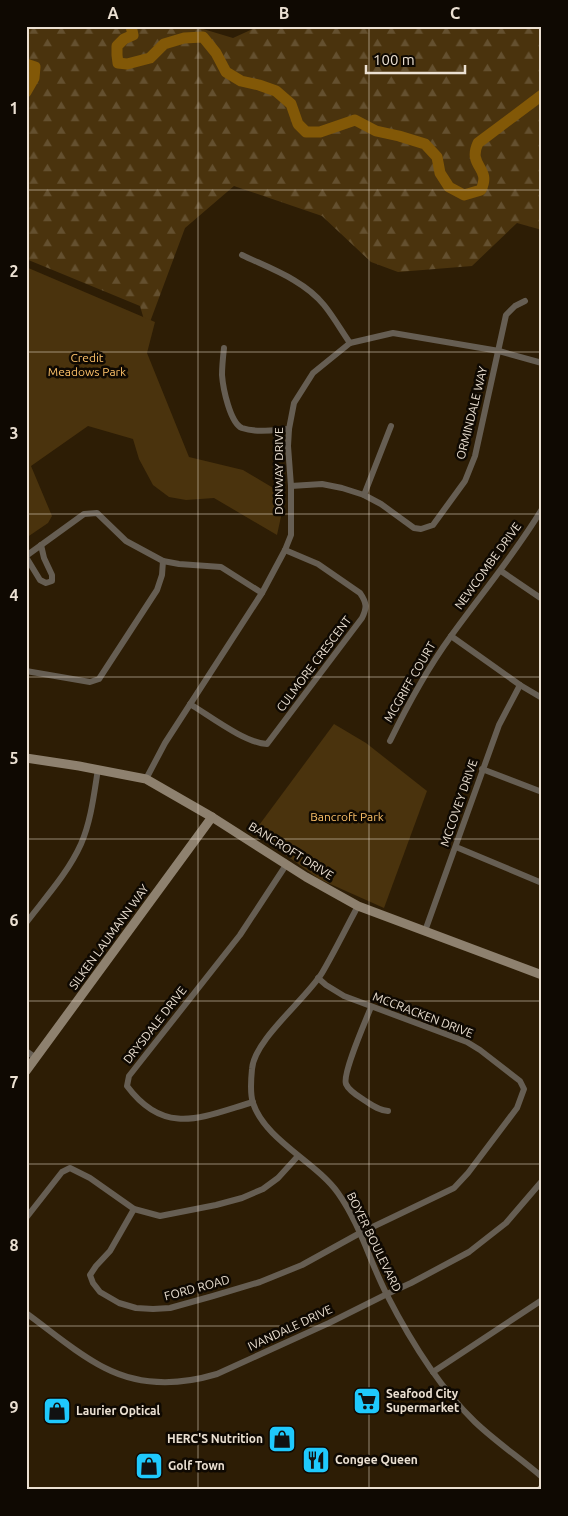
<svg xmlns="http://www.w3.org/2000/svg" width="568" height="1516" font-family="Ubuntu,sans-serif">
<defs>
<pattern id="forest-firs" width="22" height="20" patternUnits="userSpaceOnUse" patternTransform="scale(1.25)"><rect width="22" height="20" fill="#4a330d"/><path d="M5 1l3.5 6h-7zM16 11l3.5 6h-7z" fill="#64502f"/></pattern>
</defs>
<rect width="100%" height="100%" fill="#2d1d05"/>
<path fill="url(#forest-firs)" d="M26 26H193L233 38 259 26H542V230L517 223 472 266 398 272 371 262 322 216 234 186 185 228 147 330 140 306 26 259Z"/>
<g fill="#4a330d">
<path d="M26 267 155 322 147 353 189 457 243 470 280 492 282 512 277 535 214 498 186 500 169 497 153 485 139 459 133 439 88 426 31 466 52 516 48 523 26 538Z"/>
<path d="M334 724 366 743 427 791 384 908 319 879 254 832Z"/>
</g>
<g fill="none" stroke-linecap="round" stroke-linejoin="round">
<g stroke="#825807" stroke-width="11">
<path d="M131 26 133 35 124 39 117 46V55L118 63 127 64 150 58 164 44 184 38 203 37 216 53 226 72 241 81 259 85 276 91 291 104 298 124 306 132H320L355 120 376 131 399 136 425 144 437 157 440 173 449 187 464 195 481 190C492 167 467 167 478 143L542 95"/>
<path d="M26 64 35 67 34 78 26 92"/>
</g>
<g stroke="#665e53" stroke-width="6">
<path d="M242 255C269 268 304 280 324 305 333 316 341 330 350 343"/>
<path d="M224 348C223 357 222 367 222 375 223 388 230 423 242 428 256 433 275 430 289 429"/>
<path d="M291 486 322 484 342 488 364 495 381 504 414 528 421 529 433 525 465 481 475 456 506 315 515 306 525 301"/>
<path d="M364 495 391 426"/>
<path d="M26 556 84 514 97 513 126 541 163 561 179 564 221 567 262 593"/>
<path d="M26 557 40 580 46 583 52 581V575L44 558 41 545"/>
<path d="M501 571 542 599"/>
<path d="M451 636 520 685 542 698"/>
<path d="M26 671 90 682 99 679 157 590 162 575 163 561"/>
<path d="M190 704C210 716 245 743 267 744L362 618C367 608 367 603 360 593L318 564 285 550"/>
<path d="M390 741C408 704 427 669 451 636 482 593 515 554 542 509"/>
<path d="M482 769 542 792"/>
<path d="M146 779 165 743 262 593 285 550 291 535V486L288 446 289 429 294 403 313 373 350 343 393 333 499 351 542 363"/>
<path d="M456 847 542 883"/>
<path d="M358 906C346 928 335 951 322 973 306 999 254 1040 252 1069 251 1079 250 1094 253 1103 265 1140 316 1162 338 1193 360 1224 370 1262 387 1295 410 1340 438 1386 475 1422 496 1442 520 1458 542 1477"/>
<path d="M26 923C45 898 68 873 81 844 91 821 94 794 98 769"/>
<path d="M425 931 499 725 520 685"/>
<path d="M371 1007C366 1020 342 1074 346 1084 349 1091 358 1096 364 1100 372 1105 378 1110 388 1111"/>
<path d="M26 1051 36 1058"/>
<path d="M253 1102C202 1117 165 1137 127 1086L129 1076 240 935 286 865"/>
<path d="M134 1209 110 1251 96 1266 90 1275 93 1283 100 1292 119 1303 136 1308 153 1309 170 1308 213 1296 260 1282 302 1265 360 1233 454 1188 468 1173 517 1108 524 1089 520 1081 480 1050 467 1042 344 996 326 985 318 978"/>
<path d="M26 1218 62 1172 70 1168 90 1178 134 1209 160 1216 216 1205 242 1198 263 1189 278 1178 298 1156"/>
<path d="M26 1313C51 1331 77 1354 105 1368 140 1386 180 1385 217 1374L329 1323 387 1294 411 1283 469 1252 506 1223 542 1181"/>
<path d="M433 1372 542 1300"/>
</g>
<g stroke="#8e816f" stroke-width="9">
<path d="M26 758 79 766 146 779 212 817 306 877 358 906 542 975"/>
<path d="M26 1071 212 817"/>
<path d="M541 1490 542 1489"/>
</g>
</g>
<path fill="none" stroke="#ebe0d2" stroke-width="1" stroke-opacity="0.55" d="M198 26V1490M369 26V1490M26 190H542M26 352H542M26 514H542M26 677H542M26 839H542M26 1001H542M26 1164H542M26 1326H542"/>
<defs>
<g id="supermarket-square" transform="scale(1.4375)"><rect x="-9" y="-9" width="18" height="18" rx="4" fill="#1fc9fd" stroke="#0f0902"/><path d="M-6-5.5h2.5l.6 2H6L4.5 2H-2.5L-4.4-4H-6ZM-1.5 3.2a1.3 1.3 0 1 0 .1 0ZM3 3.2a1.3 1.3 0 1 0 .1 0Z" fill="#111"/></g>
<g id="shop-square" transform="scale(1.4375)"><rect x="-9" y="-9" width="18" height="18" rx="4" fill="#1fc9fd" stroke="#0f0902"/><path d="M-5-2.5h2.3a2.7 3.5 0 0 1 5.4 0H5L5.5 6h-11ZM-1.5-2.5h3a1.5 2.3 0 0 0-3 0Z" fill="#111"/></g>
<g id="restaurant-square" transform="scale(1.4375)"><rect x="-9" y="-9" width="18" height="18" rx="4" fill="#1fc9fd" stroke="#0f0902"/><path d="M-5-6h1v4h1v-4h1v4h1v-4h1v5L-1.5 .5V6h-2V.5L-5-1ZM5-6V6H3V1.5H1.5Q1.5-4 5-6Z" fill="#111"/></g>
</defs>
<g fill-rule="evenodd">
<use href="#supermarket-square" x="367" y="1401"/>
<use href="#shop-square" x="57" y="1411"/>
<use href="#shop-square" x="282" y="1439"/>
<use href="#restaurant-square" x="316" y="1460"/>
<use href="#shop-square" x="149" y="1466"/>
</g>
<g text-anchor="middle" stroke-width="5" stroke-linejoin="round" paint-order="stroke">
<g font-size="12" fill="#fbc068" stroke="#0f0902">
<text x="87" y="362">Credit<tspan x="87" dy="14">Meadows Park</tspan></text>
<text x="347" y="821">Bancroft Park</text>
</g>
<g font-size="12" fill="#ebe0d2" stroke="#0f0902">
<text transform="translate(472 413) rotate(-76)" y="4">ORMINDALE WAY</text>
<text transform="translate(279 471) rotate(-90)" y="4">DONWAY DRIVE</text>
<text transform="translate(488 566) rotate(-54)" y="4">NEWCOMBE DRIVE</text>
<text transform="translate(314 664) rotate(-53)" y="4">CULMORE CRESCENT</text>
<text transform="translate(410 682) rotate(-60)" y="4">MCGRIFF COURT</text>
<text transform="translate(459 803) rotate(-71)" y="4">MCCOVEY DRIVE</text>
<text transform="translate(291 851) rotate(32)" y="4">BANCROFT DRIVE</text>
<text transform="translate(109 937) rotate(-54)" y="4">SILKEN LAUMANN WAY</text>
<text transform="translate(423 1015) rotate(21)" y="4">MCCRACKEN DRIVE</text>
<text transform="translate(155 1025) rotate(-52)" y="4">DRYSDALE DRIVE</text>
<text transform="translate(374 1242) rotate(64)" y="4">BOYER BOULEVARD</text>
<text transform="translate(197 1288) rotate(-15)" y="4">FORD ROAD</text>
<text transform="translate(290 1328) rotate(-25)" y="4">IVANDALE DRIVE</text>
</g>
<g font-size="12" font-weight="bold" fill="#ebe0d2" stroke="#0f0902" text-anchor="start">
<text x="386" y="1398">Seafood City<tspan x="386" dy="14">Supermarket</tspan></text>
<text x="76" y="1415">Laurier Optical</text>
<text x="263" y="1443" text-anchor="end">HERC'S Nutrition</text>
<text x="335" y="1464">Congee Queen</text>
<text x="168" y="1470">Golf Town</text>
</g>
</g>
<rect width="568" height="1516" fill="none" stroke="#0f0902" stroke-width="55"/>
<path d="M366 65v8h99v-8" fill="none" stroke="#ebe0d2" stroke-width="2.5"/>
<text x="373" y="65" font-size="15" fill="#ebe0d2" stroke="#0f0902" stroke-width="4" paint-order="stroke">100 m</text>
<rect x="28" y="28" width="512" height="1460" fill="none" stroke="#ebe0d2" stroke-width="2"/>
<g font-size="16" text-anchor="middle" font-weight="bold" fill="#ebe0d2">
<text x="113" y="19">A</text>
<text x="284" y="19">B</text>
<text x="455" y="19">C</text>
<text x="14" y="114">1</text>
<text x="14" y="277">2</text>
<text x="14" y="439">3</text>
<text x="14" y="601">4</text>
<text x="14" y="764">5</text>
<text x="14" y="926">6</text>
<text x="14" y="1088">7</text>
<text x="14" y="1251">8</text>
<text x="14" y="1413">9</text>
</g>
</svg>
